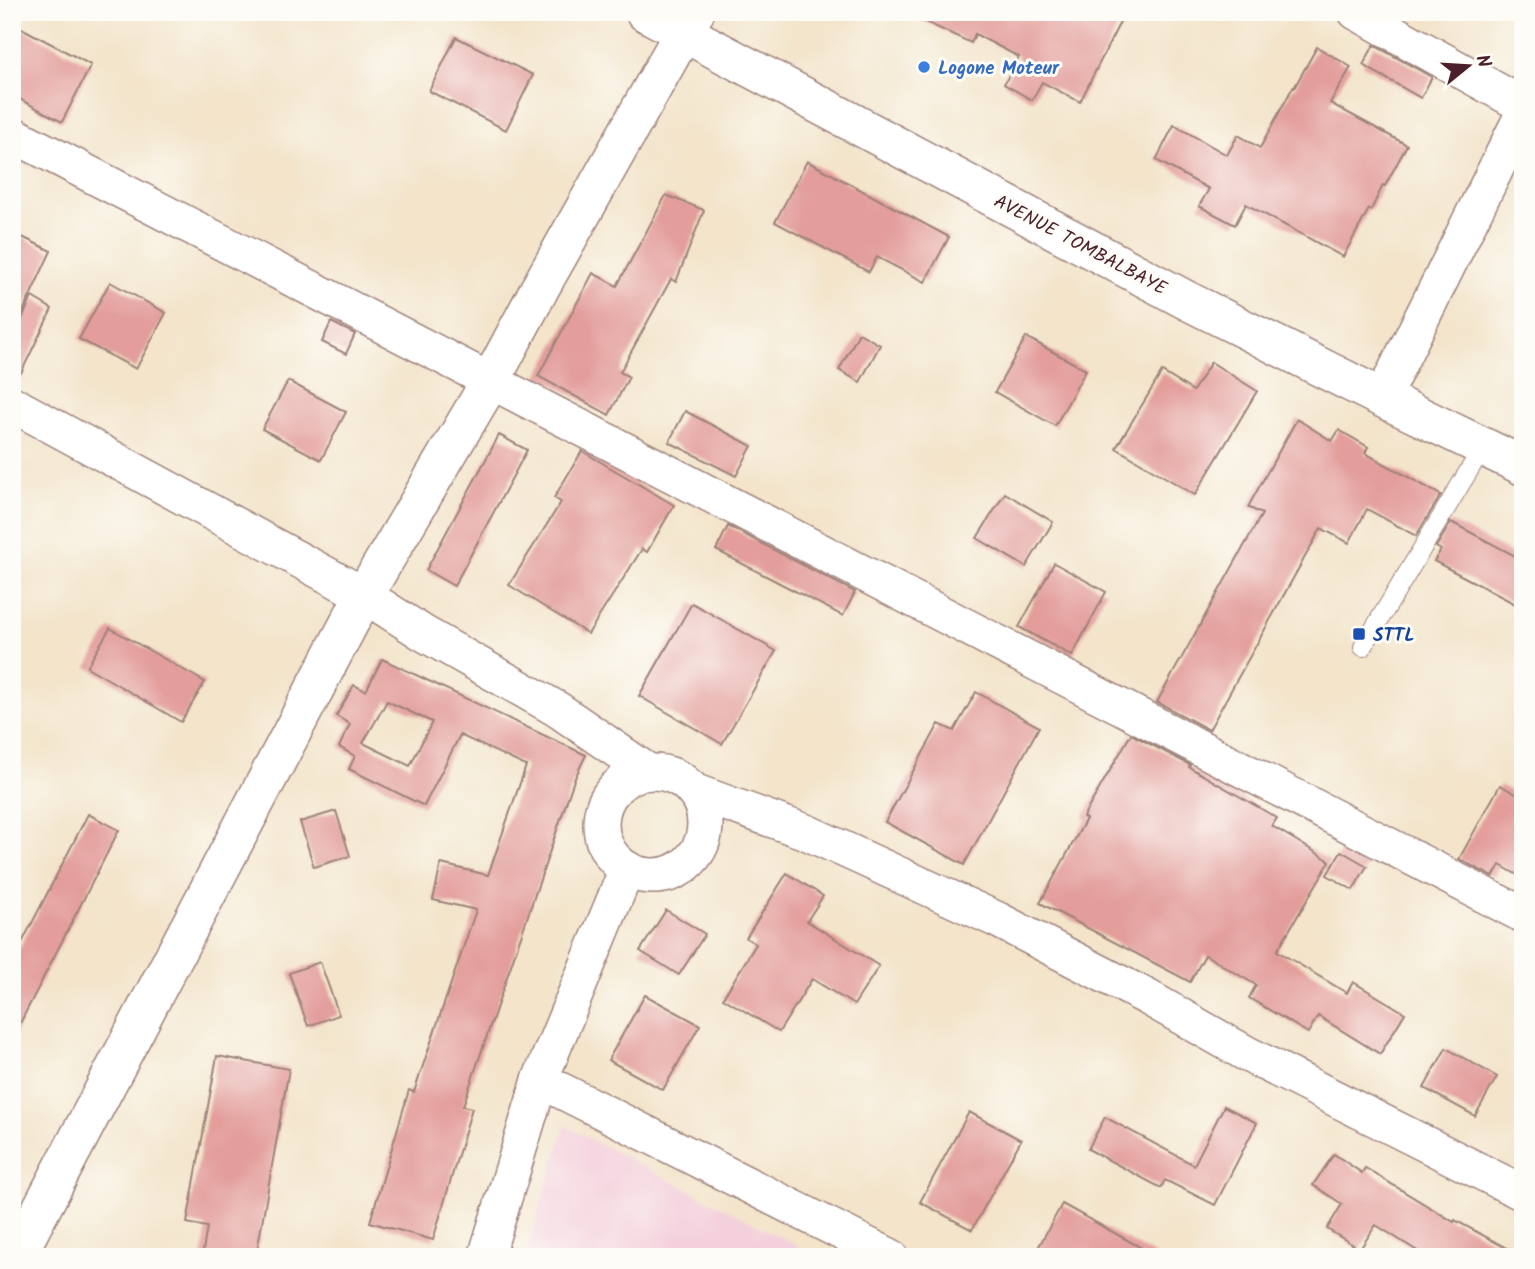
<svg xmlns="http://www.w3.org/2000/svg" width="1535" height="1269" font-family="Kalam,sans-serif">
<rect width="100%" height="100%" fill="#fdfcf7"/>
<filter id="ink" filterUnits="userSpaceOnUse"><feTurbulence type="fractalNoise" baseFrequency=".0143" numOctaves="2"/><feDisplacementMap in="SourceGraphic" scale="14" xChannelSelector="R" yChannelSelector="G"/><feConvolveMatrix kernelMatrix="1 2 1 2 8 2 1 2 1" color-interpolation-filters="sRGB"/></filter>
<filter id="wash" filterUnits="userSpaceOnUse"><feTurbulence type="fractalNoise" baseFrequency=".00686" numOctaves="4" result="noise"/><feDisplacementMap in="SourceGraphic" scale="28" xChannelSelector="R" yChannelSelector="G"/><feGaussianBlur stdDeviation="1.57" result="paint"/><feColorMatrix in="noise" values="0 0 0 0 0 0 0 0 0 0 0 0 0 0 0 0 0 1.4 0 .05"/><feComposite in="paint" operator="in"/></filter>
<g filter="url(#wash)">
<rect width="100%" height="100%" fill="#f3e4ca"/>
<path fill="#f4cfdc" d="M565 1126 819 1257H525Z"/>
<g id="blocks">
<g fill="#e39e9b" fill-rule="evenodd">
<path d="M904 12H1125L1080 102 1042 82 1032 100 1004 84 1019 57 975 34 971 43Z"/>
<path d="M12 23 91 65 62 122 12 95Z"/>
<path d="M456 37 533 75 506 130 429 91Z"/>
<path d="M1374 45 1432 77 1421 98 1363 65Z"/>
<path d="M1317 47 1351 67 1330 103 1407 145 1385 186 1383 185 1371 210 1369 209 1343 257 1246 204 1235 225 1199 206 1209 189 1156 160 1174 125 1227 155 1238 135 1260 148 1293 87 1294 88Z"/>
<path d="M807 161 949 237 925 282 877 257 869 272 775 222Z"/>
<path d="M666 195 704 210 676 282 671 279 620 372 629 377 609 415 538 376 593 273 617 286Z"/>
<path d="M12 232 51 251 12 335Z"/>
<path d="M110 282 166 313 136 369 79 339Z"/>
<path d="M32 297 52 309 21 373 12 369V340Z"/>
<path d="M331 322 355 334 346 354 322 342Z"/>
<path d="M859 333 880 345 860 382 839 370Z"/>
<path d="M1026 337 1086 370 1055 426 995 392Z"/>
<path d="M1211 362 1257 391 1195 495 1116 448 1162 372 1193 391Z"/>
<path d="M288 381 346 412 321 460 262 429Z"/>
<path d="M685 411 752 446 736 476 669 442Z"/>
<path d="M1297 419 1332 441 1339 430 1368 447 1365 453 1441 495 1416 536 1367 509 1349 543 1321 528 1209 730 1157 702 1262 514 1248 507Z"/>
<path d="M499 435 527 450 454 586 426 570Z"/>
<path d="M582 451 674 505 647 552 642 549 588 634 509 585 561 502 554 498Z"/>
<path d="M1005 493 1053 522 1026 567 977 538Z"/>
<path d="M1451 522 1523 560V608L1434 561 1441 550 1436 547Z"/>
<path d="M728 526 855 592 843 616 716 550Z"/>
<path d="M1054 563 1106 592 1072 656 1019 627Z"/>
<path d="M692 603 776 651 722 744 639 696Z"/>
<path d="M110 628 205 682 181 722 87 667Z"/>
<path d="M382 659 586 755 574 780 463 1106 472 1108 433 1240 370 1222 409 1090 414 1092 476 910 433 900 441 864 488 875 526 766 460 735 424 806 349 769 355 756 339 747 350 724 336 716 354 685 366 691ZM387 701 432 722 410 766 363 743Z"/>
<path d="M976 692 1039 727 964 865 885 822 939 724 954 731Z"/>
<path d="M1131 734 1190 765 1189 767 1277 818 1272 826 1330 861 1277 951 1347 993 1353 982 1405 1013 1380 1054 1318 1016 1308 1033 1249 998 1256 985 1205 955 1190 982 1040 903 1086 819 1083 817Z"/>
<path d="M1500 785 1523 798V878L1500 865 1493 877 1459 859Z"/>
<path d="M336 811 350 856 314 867 300 822Z"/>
<path d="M88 814 119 830 12 1039V962Z"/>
<path d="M1341 851 1367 866 1353 890 1327 875Z"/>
<path d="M787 873 823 896 807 921 879 966 854 1005 812 979 779 1032 723 998 756 944 746 938Z"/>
<path d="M666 910 705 934 679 975 640 951Z"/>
<path d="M320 962 339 1015 308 1026 289 973Z"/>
<path d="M645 995 700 1025 663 1090 608 1060Z"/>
<path d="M1446 1048 1497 1077 1475 1116 1424 1088Z"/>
<path d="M217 1056 289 1069 256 1257H202L207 1227 187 1223Z"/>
<path d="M1224 1106 1257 1123 1215 1205 1165 1180 1161 1188 1088 1149 1105 1117 1194 1165Z"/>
<path d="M969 1112 1021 1140 972 1230 920 1202Z"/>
<path d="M1334 1154 1362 1173 1365 1168 1454 1222 1455 1220 1523 1257H1427L1376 1225 1360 1249 1327 1229 1342 1204 1313 1185Z"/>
<path d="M1062 1204 1158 1257H1033Z"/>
</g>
</g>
</g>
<g filter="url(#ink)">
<use href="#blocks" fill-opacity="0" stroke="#9e827a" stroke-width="2"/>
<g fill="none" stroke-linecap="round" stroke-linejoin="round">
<g stroke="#9e827a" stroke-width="20">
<path id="service" d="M1363 647 1483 447"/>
</g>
<g stroke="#9e827a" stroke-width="38">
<g id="minor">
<path d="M1356 12 1523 105"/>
<path d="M12 134C516 395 1020 653 1523 915"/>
<path d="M1382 398 1523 114"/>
<path d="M12 404 364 595 423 633 557 709 647 771"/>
<circle cx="653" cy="824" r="52"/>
<path d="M693 791 806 832 998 920 1147 997 1247 1054 1523 1193"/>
<path d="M540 1080 891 1257"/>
<path d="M486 1257 540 1080 627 869"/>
</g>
</g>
<g stroke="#9e827a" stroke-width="41">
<path id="tertiary" d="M16 1257 364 595 490 382 540 288 695 12"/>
</g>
<g stroke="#9e827a" stroke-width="41">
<path id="secondary" d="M645 12 1188 301 1382 398 1523 466"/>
</g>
<use href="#service" stroke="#fff" stroke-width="18"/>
<use href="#minor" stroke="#fff" stroke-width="35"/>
<use href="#tertiary" stroke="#fff" stroke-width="38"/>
<use href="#secondary" stroke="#fff" stroke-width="38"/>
</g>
</g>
<circle fill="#3f7fe0" stroke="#fdfcf7" stroke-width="2.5" cx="924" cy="67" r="7"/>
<rect fill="#1a4fb4" stroke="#fdfcf7" stroke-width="2.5" x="1352" y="627" width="14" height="14" rx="3.5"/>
<g text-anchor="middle" stroke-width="6" stroke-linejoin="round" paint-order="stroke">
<g font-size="19" font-weight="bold" fill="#366cbe" stroke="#fdfcf7" text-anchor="start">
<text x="938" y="74">Logone Moteur</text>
</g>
<g font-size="19" fill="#4a1f2b" stroke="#fdfcf7">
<text transform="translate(1081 244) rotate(28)" y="7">AVENUE TOMBALBAYE</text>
</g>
<g font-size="19" font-weight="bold" fill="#164399" stroke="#fdfcf7" text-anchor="start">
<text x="1373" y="641">STTL</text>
</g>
</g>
<rect width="1535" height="1269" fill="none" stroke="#fdfcf7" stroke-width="42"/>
<g transform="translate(1468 66) rotate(72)" stroke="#fdfcf7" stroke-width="5" paint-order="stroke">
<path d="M0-5L12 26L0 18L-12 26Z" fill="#4a1f2b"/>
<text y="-10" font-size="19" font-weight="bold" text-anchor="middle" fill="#4a1f2b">N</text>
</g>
</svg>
